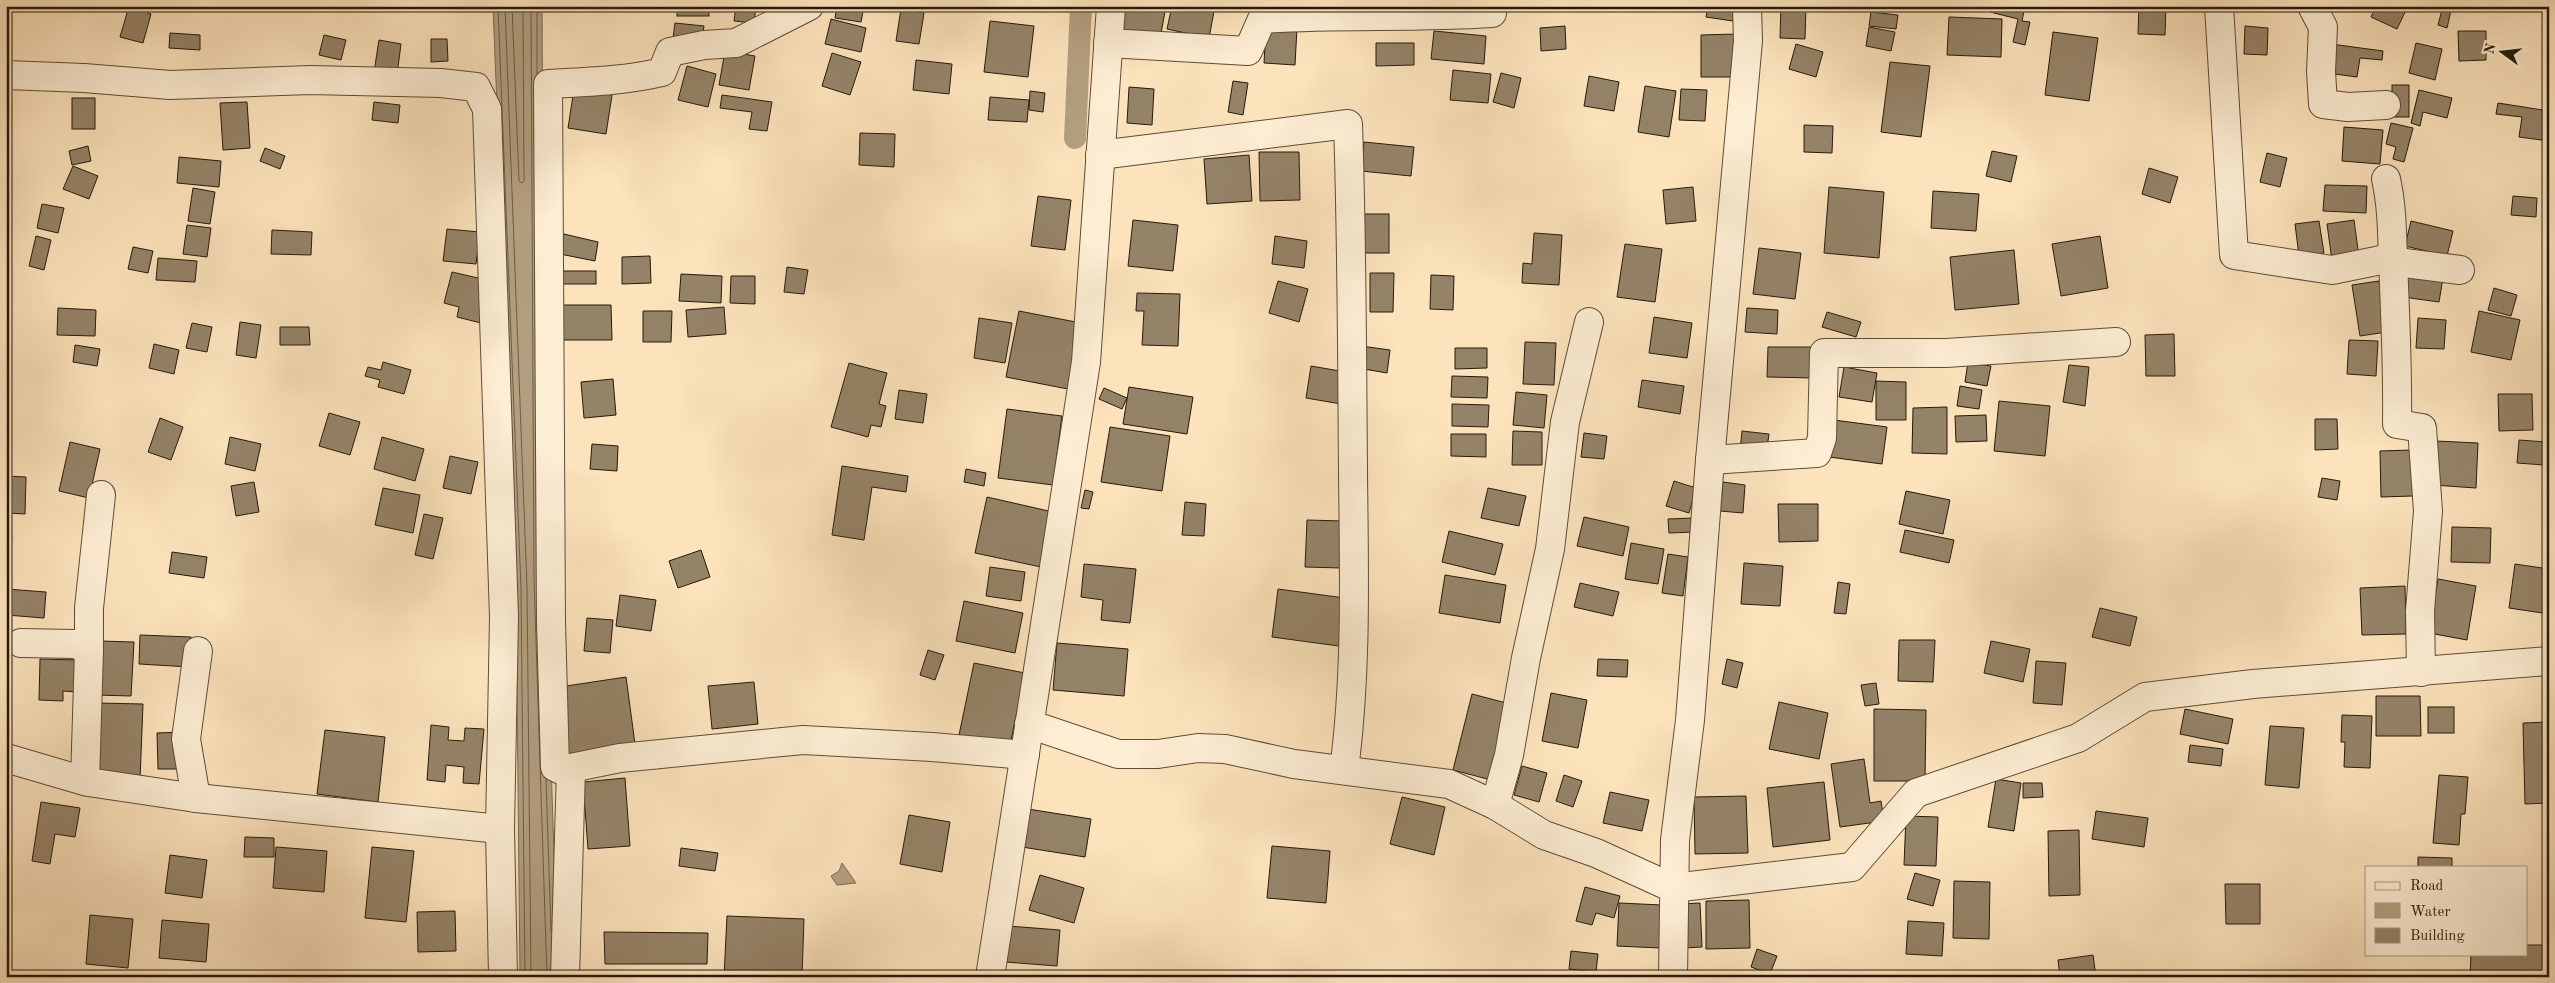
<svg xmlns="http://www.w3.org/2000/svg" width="2555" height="983" font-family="'Old Standard TT',serif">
<rect width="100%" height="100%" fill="#fce3bc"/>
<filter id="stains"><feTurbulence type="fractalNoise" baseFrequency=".004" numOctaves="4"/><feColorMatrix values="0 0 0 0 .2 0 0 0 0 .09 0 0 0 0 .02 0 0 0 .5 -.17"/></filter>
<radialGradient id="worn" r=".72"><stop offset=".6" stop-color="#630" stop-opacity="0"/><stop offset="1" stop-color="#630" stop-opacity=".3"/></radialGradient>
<g fill="#b39f80" stroke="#7b6a52">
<path d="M493 6H542L545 578 558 977H520L516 588Z"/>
<path d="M842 863 856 883 837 885 831 876 839 871Z"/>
</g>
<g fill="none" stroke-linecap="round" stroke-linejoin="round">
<g stroke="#6c5c46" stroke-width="1">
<path d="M498 6 521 588 525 977"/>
<path d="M505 6 527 588 531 977"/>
<path d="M512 6 519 181 522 183 524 181 523 6"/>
<path d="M531 6 534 579 547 977"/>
<path d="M537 6V74"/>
<path d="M546 779 551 931"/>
</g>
<path stroke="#b39f80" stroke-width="22" d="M1075 138 1081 6"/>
</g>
<g fill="#958368" stroke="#261a0c">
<path d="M129 6H150L148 13 151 14 143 43 120 37Z"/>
<rect x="677" y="6" width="32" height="10"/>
<path d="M736 6H756L754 23 734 21Z"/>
<path d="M837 6H864L861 22 835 18Z"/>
<path d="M1117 6H1166L1160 39 1112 31Z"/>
<path d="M1172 6H1215L1209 38 1167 29Z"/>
<path d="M1494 6H1534L1533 11 1494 8Z"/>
<path d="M1708 6H1735L1733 21 1706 17Z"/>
<path d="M1781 6H1806L1805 39 1780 38Z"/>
<path d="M1991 6H2025L2022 21 2030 22 2025 45 2013 42 2018 19 1990 12Z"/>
<path d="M2139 6H2166L2165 35 2138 34Z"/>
<path d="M2376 6H2397L2406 10 2397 29 2371 17Z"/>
<path d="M2443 6H2452L2447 28 2438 25Z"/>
<path d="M901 9 924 13 919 44 896 41Z"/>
<path d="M1871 12 1898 15 1896 29 1869 26Z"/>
<path d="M1949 17 2002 19 2001 57 1947 55Z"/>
<path d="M831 19 866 28 861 52 825 44Z"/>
<path d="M990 21 1034 26 1028 77 984 72Z"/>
<path d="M675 23 704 26 702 41 673 38Z"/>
<path d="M1266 26 1297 28 1295 65 1264 63Z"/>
<path d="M1565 26 1566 49 1541 51 1540 28Z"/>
<path d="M2245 26 2268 28 2267 55 2244 54Z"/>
<path d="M1869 27 1895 32 1891 51 1866 46Z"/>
<path d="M1434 31 1486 36 1484 64 1431 59Z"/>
<path d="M2458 31H2486V60L2459 61Z"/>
<path d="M2053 32 2098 38 2089 101 2045 95Z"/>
<path d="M170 33 200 35V50L169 48Z"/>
<path d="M1737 34 1738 77H1701V35Z"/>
<path d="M324 35 346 40 341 60 319 55Z"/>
<path d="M431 39H447L448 61 431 62Z"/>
<path d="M379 40 401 44 397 75 374 72Z"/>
<path d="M1376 43H1414V65L1376 66Z"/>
<path d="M2416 43 2442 49 2435 80 2409 73Z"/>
<path d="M1796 44 1823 52 1816 77 1789 69Z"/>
<path d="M2331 44 2383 51 2382 60 2360 58 2357 77 2327 73Z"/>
<path d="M725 51 755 56 749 90 719 85Z"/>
<path d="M832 53 861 62 850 95 822 86Z"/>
<path d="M916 60 952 64 949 94 913 90Z"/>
<path d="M1890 62 1930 66 1921 137 1881 132Z"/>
<path d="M687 66 716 74 708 107 678 100Z"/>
<path d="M1453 70 1491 74 1488 103 1450 100Z"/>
<path d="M1501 73 1521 78 1514 108 1493 102Z"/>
<path d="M1589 76 1619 82 1614 111 1584 106Z"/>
<path d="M1233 81 1248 83 1243 115 1228 112Z"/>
<rect x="2392" y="85" width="17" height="32"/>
<path d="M1645 86 1676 91 1669 137 1638 132Z"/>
<path d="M1129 87 1154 89 1152 125 1127 123Z"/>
<path d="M574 89 612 95 606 134 568 128Z"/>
<path d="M1681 89 1707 90 1705 121 1679 120Z"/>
<path d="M2419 90 2452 98 2447 118 2423 112 2420 126 2411 123Z"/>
<path d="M1030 91 1045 93 1043 112 1029 110Z"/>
<path d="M722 95 772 102 767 131 749 129 752 112 720 108Z"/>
<path d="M990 97 1029 100 1027 122 988 120Z"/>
<rect x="72" y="98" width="23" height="31"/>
<path d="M247 102 250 148 223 150 220 103Z"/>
<path d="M374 102 400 105 398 123 372 120Z"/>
<path d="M2498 103 2549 111V141L2519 137 2522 117 2496 114Z"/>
<path d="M2391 123 2413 128 2404 162 2393 159 2396 147 2386 144Z"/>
<path d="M1804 125 1833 126 1832 153 1804 152Z"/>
<path d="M2344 127 2383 130 2380 164 2342 161Z"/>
<path d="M860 133 895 134 894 167 859 165Z"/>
<path d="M1364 142 1414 147 1411 176 1361 171Z"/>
<path d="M88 146 91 161 72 165 69 151Z"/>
<path d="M265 148 285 156 280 169 260 161Z"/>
<path d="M1992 151 2017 156 2011 182 1986 176Z"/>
<path d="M1259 152H1299L1300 200 1260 201Z"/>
<path d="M2267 153 2287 158 2280 187 2260 182Z"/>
<path d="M1249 155 1252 201 1207 204 1204 159Z"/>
<path d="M179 157 221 161 219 187 177 183Z"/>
<path d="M73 166 98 176 89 199 63 189Z"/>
<path d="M2149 168 2178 177 2170 203 2142 194Z"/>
<path d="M2325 185 2367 186 2366 213 2323 211Z"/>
<path d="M1693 187 1696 221 1666 224 1663 190Z"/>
<path d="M1829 187 1884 192 1879 258 1824 253Z"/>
<path d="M193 188 215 192 210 224 188 221Z"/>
<path d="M1933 191 1979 194 1976 231 1931 228Z"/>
<path d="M1038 196 1071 200 1065 250 1031 246Z"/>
<path d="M2513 196 2537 198 2536 217 2511 215Z"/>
<path d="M42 204 64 208 58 233 37 228Z"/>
<rect x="1356" y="214" width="33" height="39"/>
<path d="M1133 220 1178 225 1173 271 1128 266Z"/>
<path d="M2354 220 2359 257 2332 261 2327 224Z"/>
<path d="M2319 221 2324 253 2299 256 2295 224Z"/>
<path d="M2411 221 2453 231 2447 256 2405 246Z"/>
<path d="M187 225 211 228 207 257 183 254Z"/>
<path d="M447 229 480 232 476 264 443 261Z"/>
<path d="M272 230 312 232 311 255 271 254Z"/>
<path d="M1534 233 1562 235 1559 285 1522 283 1523 263 1532 264Z"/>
<path d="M564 234 598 242 595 261 560 254Z"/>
<path d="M36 236 51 240 44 270 29 266Z"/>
<path d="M1275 236 1307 241 1304 268 1272 264Z"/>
<path d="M2100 236 2108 288 2061 296 2052 244Z"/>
<path d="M1625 244 1662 249 1655 302 1617 297Z"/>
<path d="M133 247 153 251 148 273 128 269Z"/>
<path d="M1759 248 1801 253 1795 299 1753 294Z"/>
<path d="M2014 250 2019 304 1955 310 1950 257Z"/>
<path d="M650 256 651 283 622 284V257Z"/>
<path d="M158 258 197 261 195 282 156 280Z"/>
<path d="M2408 266 2444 272 2439 302 2403 297Z"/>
<path d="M787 267 808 270 804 294 784 292Z"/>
<rect x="561" y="271" width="35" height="13"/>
<path d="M452 272 491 281 481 323 457 317 459 307 444 303Z"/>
<path d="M1370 273H1394L1393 312H1370Z"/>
<path d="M681 274 722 276 721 303 679 301Z"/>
<path d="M1431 275 1454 276 1453 310 1430 309Z"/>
<path d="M731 276H755V304L730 303Z"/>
<path d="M1278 281 1308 289 1299 322 1269 313Z"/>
<path d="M2379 281 2387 332 2360 336 2352 285Z"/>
<path d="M2494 288 2517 295 2511 316 2488 310Z"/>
<path d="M1137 293 1180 294 1178 346 1142 345 1144 311H1136Z"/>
<path d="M561 305H611L612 340H561Z"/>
<path d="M724 307 726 334 688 337 686 310Z"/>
<path d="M58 308 96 310 95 336 57 335Z"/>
<path d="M1747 308 1778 310 1777 334 1745 332Z"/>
<path d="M643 311H672L671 342H643Z"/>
<path d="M1019 311 1081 323 1068 389 1006 377Z"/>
<path d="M2479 311 2520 320 2511 360 2471 352Z"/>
<path d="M1827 312 1861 322 1856 337 1822 327Z"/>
<path d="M1654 317 1692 323 1687 358 1649 353Z"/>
<path d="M979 318 1012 323 1005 363 974 358Z"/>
<path d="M2418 318 2446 320 2444 349 2416 348Z"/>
<path d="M240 322 261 325 256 358 236 355Z"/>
<path d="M192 323 212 327 207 352 186 348Z"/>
<path d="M280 327H309L310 345H280Z"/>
<path d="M2174 334 2175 376H2146L2145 335Z"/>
<path d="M2349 340 2378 341 2376 376 2347 374Z"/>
<path d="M1525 342 1556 343 1554 385 1523 384Z"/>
<path d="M154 344 179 350 174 374 149 368Z"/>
<path d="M75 345 100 349 97 366 73 362Z"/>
<path d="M1361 346 1390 350 1387 373 1358 368Z"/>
<path d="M1768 347H1814V378L1767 377Z"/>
<path d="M1455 348H1487V368L1455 369Z"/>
<path d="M383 362 411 370 404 394 378 387 380 380 365 376 368 367 381 370Z"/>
<path d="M1968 362 1991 366 1987 386 1965 382Z"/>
<path d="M849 363 887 373 879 404 886 406 881 427 871 425 868 437 831 427Z"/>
<path d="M2069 365 2089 367 2085 406 2063 402Z"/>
<path d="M1311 366 1346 372 1341 404 1306 398Z"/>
<path d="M1844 367 1877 373 1872 402 1839 397Z"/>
<path d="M1452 376 1488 377 1487 398 1451 397Z"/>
<path d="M613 379 616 415 584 418 581 382Z"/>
<path d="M1642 380 1684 386 1680 414 1638 407Z"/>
<path d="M1876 381 1906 382V420H1876Z"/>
<path d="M1960 386 1982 390 1979 409 1957 406Z"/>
<path d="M1129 387 1193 397 1187 434 1123 424Z"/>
<path d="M1104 388 1127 398 1122 409 1099 399Z"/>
<path d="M899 390 927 394 923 423 895 419Z"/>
<path d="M1516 392 1547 395 1544 428 1513 425Z"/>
<path d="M2498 394H2532L2533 430 2499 431Z"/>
<path d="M1999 401 2050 406 2045 456 1994 451Z"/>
<path d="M1452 404 1489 405 1488 427 1452 426Z"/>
<path d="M1947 407V454L1912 453 1913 408Z"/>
<path d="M1007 409 1062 416 1053 485 998 478Z"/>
<path d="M329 413 360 422 350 455 319 446Z"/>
<path d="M1986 415 1987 441 1956 442 1955 416Z"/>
<path d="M160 418 183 427 171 460 148 452Z"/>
<path d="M2315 419H2337L2338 449 2315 450Z"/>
<path d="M1834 420 1887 427 1882 464 1829 457Z"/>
<path d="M1110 427 1170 436 1162 491 1101 482Z"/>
<path d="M1513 431 1542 432V465H1512Z"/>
<path d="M1742 431 1769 434 1766 454 1740 451Z"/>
<path d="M1584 433 1607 436 1604 459 1581 457Z"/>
<path d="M1451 434H1486V457L1451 456Z"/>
<path d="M230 437 261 444 255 471 225 464Z"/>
<path d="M382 437 424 449 415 481 374 469Z"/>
<path d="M2519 440 2546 442 2544 465 2517 463Z"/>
<path d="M2436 441 2478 443 2476 488 2433 485Z"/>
<path d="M70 442 100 449 89 498 59 491Z"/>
<path d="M592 444 618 446 617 471 590 469Z"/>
<path d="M2412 450 2413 496 2381 497 2380 451Z"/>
<path d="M450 456 478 462 471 494 443 488Z"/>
<path d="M842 466 908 476 906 492 872 487 864 540 832 535Z"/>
<path d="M966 469 986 473 984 486 964 482Z"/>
<path d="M6 476 26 477 25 514 6 513Z"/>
<path d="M2322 478 2340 481 2337 500 2318 497Z"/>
<path d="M1674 481 1696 488 1689 513 1666 506Z"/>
<path d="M254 482 259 512 236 516 231 486Z"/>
<path d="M1723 482 1745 485 1743 513 1720 511Z"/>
<path d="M383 488 420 495 413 533 375 525Z"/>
<path d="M1488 488 1526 496 1519 526 1481 518Z"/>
<path d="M1085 490 1093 492 1089 509 1081 508Z"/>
<path d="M1906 491 1950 500 1943 534 1899 524Z"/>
<path d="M987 497 1053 512 1041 567 975 553Z"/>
<path d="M1185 502 1206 504 1204 536 1182 535Z"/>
<path d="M1778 504H1818V541L1779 542Z"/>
<path d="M424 514 443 518 433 559 415 555Z"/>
<path d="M1584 517 1629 527 1623 556 1577 546Z"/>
<path d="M1693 518 1694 532 1669 533 1668 519Z"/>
<path d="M1307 520 1343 521 1341 568 1305 567Z"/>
<path d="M2452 527 2491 528 2490 563 2451 562Z"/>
<path d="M1905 530 1954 540 1949 563 1900 552Z"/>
<path d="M1449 531 1503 544 1495 575 1442 562Z"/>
<path d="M6 535 12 536 7 578H6Z"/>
<path d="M1631 543 1664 549 1658 584 1625 579Z"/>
<path d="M701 550 710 577 678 588 669 561Z"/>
<path d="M172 552 207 557 204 578 169 573Z"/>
<path d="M1668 554 1688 557 1683 596 1662 593Z"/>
<path d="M1744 563 1783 566 1780 606 1741 604Z"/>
<path d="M1084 564 1136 569 1130 623 1101 620 1103 600 1081 597Z"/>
<path d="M2515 564 2549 569V614L2509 608Z"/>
<path d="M990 567 1025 572 1021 601 986 596Z"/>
<path d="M1445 575 1506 585 1500 623 1439 613Z"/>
<path d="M2438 579 2476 586 2467 640 2429 633Z"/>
<path d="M1838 582 1850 584 1846 614 1834 613Z"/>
<path d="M1580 583 1619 592 1613 616 1574 607Z"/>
<path d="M2405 586 2406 634 2362 635 2360 588Z"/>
<path d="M6 589 46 592 44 618 6 615Z"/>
<path d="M1278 589 1352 599 1346 647 1272 637Z"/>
<path d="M620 595 656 600 651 631 616 626Z"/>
<path d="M964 601 1023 613 1015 653 956 641Z"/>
<path d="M2100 608 2137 617 2130 646 2092 637Z"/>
<path d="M587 618 613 620 610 653 584 651Z"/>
<path d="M140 635 191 637 190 667 139 664Z"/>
<path d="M1899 640H1935L1933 682 1898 681Z"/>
<path d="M99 641 134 642 131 696 96 695Z"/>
<path d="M1991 641 2030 649 2023 682 1984 673Z"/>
<path d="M1057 643 1128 649 1124 696 1053 690Z"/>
<path d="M928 650 944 655 935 680 920 675Z"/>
<path d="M40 659 78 660 77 692 63 691V701L39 700Z"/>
<path d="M1598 659 1628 660 1627 677 1597 676Z"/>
<path d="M1727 659 1743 663 1737 688 1722 684Z"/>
<path d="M2036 661 2066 663 2062 705 2033 703Z"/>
<path d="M974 663 1025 673 1010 745 959 735Z"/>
<path d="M626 677 635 744 563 755 553 688Z"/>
<path d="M754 682 758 724 712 729 708 686Z"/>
<path d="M1876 683 1879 704 1865 706 1861 685Z"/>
<path d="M1551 693 1587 700 1578 748 1542 741Z"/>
<path d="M1472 694 1514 705 1495 781 1453 770Z"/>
<path d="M2376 696H2420L2421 736H2376Z"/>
<path d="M1779 702 1828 713 1819 759 1769 749Z"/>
<path d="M98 703 143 704 140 780 95 778Z"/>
<rect x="2428" y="707" width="26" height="26"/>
<path d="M1874 709 1926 710 1925 781H1874Z"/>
<path d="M2185 709 2233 719 2228 744 2180 734Z"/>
<path d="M2342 715 2372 716 2370 768 2344 767 2345 742H2341Z"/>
<path d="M2549 722V803L2525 804 2523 723Z"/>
<path d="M431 725 449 727 448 740 464 741 465 728 484 729 479 784 463 783 464 767 446 765 445 782 427 780Z"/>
<path d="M2270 726 2304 728 2299 788 2265 785Z"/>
<path d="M325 730 385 737 378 802 317 794Z"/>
<path d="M183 732V769H158L157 733Z"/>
<path d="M2190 745 2223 749 2221 766 2188 762Z"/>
<path d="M1864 759 1870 803 1881 801 1884 821 1840 827 1831 764Z"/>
<path d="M1522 766 1547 773 1539 802 1514 795Z"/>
<path d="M1564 775 1582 781 1573 807 1556 801Z"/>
<path d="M2439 775 2468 777 2465 814H2461L2459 845 2433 843Z"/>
<path d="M625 778 630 846 588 849 583 782Z"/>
<path d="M1996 779 2021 783 2014 831 1988 827Z"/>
<path d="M1824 782 1830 840 1773 847 1767 788Z"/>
<path d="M2023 783H2042L2043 797 2023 798Z"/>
<path d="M1610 792 1649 800 1642 831 1603 823Z"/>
<path d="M1746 796 1748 853 1695 854 1694 797Z"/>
<path d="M1402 797 1445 807 1434 855 1390 844Z"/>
<path d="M41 802 80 808 75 837 55 834 50 864 32 861Z"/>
<path d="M1028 809 1091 819 1085 857 1022 847Z"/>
<path d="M2096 811 2148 818 2144 847 2092 839Z"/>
<path d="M909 815 950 822 942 872 900 864Z"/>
<path d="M1906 816 1938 817 1936 866 1904 865Z"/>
<path d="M2079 830 2080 895 2049 896 2048 831Z"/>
<path d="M245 837 274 838V857H244Z"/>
<path d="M1272 846 1330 851 1326 903 1267 898Z"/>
<path d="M276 847 327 851 324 892 273 888Z"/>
<path d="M372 847 414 851 406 922 365 918Z"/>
<path d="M681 848 718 853 715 871 679 866Z"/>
<path d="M170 855 207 860 202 898 165 893Z"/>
<path d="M2418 857 2452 858V867H2418Z"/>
<path d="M1915 873 1940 880 1933 906 1907 899Z"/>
<path d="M1040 875 1084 888 1074 923 1029 910Z"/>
<path d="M1954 881 1990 882 1989 939 1953 938Z"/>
<path d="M2225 884H2260V924H2226Z"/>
<path d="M1585 887 1620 896 1614 918 1596 913 1592 925 1576 921Z"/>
<path d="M1749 900 1750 948 1706 949V901Z"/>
<path d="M1619 903 1662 905 1660 948 1617 946Z"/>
<path d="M1700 903 1702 947 1683 948 1682 904Z"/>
<path d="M455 911 456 951 418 952 417 912Z"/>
<path d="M90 915 133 919 128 968 86 964Z"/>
<path d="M727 916 804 919 802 977H724Z"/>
<path d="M162 920 209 924 206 962 159 958Z"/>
<path d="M1908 921 1944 923 1942 956 1906 954Z"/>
<path d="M1008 926 1060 930 1057 966 1005 962Z"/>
<path d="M604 932 708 933 707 964H605Z"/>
<path d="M2526 945H2546L2545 977H2470L2471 954H2526Z"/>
<path d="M1757 949 1777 956 1770 974 1751 967Z"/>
<path d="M1571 951 1598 954 1596 972 1569 969Z"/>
<path d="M2093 955 2096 977H2060L2058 960Z"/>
<path d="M1629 972 1630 977H1590Z"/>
</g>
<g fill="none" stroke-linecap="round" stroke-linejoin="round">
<g stroke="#5c4c38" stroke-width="30">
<g id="minor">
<path d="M809 6 736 43 704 45 670 52 662 72C625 81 586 82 548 84L551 622 555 767 561 770 620 758 803 740 932 747 1025 755"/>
<path d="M2219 6 2234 255 2332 270 2381 260 2460 270"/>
<path d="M2312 6 2323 27 2321 71 2323 104 2348 107 2386 105"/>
<path d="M1108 43 1248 51 1262 19C1339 14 1415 18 1492 13"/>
<path d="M6 75 84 78 170 85 310 80 441 83 476 87 487 109 504 617 500 829"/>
<path d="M1100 155 1348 124C1352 240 1352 356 1353 472 1354 572 1357 671 1344 770"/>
<path d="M2386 179C2392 206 2392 232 2393 259 2395 315 2398 369 2397 424L2422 428 2428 511 2420 611 2421 672"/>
<path d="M1710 460 1817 453 1822 438 1824 353H1946L2116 342"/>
<path d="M21 643 76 644 89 651 85 781"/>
<path d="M89 651V608L101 495"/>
<path d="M1029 724 1118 754H1158L1198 748 1225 749 1294 764 1449 784 1495 805 1544 835 1596 853 1673 888 1852 867 1916 793 2078 738 2145 697 2253 684 2549 661"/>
<path d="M6 758 88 782 196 798 500 829 503 977"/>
<path d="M196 798 186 739 198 651"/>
<path d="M1495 805 1509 755 1526 658 1550 549 1565 422 1589 322"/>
<path d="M565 977 571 768"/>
<path d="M990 977 1086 362 1111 6"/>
<path d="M1673 977 1675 840 1690 720 1710 460 1748 41 1747 6"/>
</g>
</g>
<use href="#minor" stroke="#fdedd3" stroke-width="28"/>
</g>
<rect width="2555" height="983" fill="none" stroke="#fce3bc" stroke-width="25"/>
<rect x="8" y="8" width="2540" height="968" fill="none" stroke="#261a0c" stroke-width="2.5"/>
<rect x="12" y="12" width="2530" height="958" fill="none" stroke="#261a0c"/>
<rect x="2365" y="866" width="162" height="90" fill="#fdedd3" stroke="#a79983"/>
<rect x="2375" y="882" width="25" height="8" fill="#fdedd3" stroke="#a79983"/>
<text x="2410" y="890" font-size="15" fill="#261a0c">Road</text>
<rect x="2375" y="903" width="25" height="15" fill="#b39f80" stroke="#a79983"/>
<text x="2410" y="916" font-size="15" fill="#261a0c">Water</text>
<rect x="2375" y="928" width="25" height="15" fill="#958368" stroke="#a79983"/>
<text x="2410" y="940" font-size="15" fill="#261a0c">Building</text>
<g transform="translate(2502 52) rotate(285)" stroke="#fdedd3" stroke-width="4" paint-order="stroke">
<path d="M0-4L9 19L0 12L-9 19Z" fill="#261a0c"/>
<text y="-8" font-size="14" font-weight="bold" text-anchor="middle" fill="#261a0c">N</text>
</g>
<rect width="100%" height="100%" filter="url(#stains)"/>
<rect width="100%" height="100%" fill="url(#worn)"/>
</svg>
